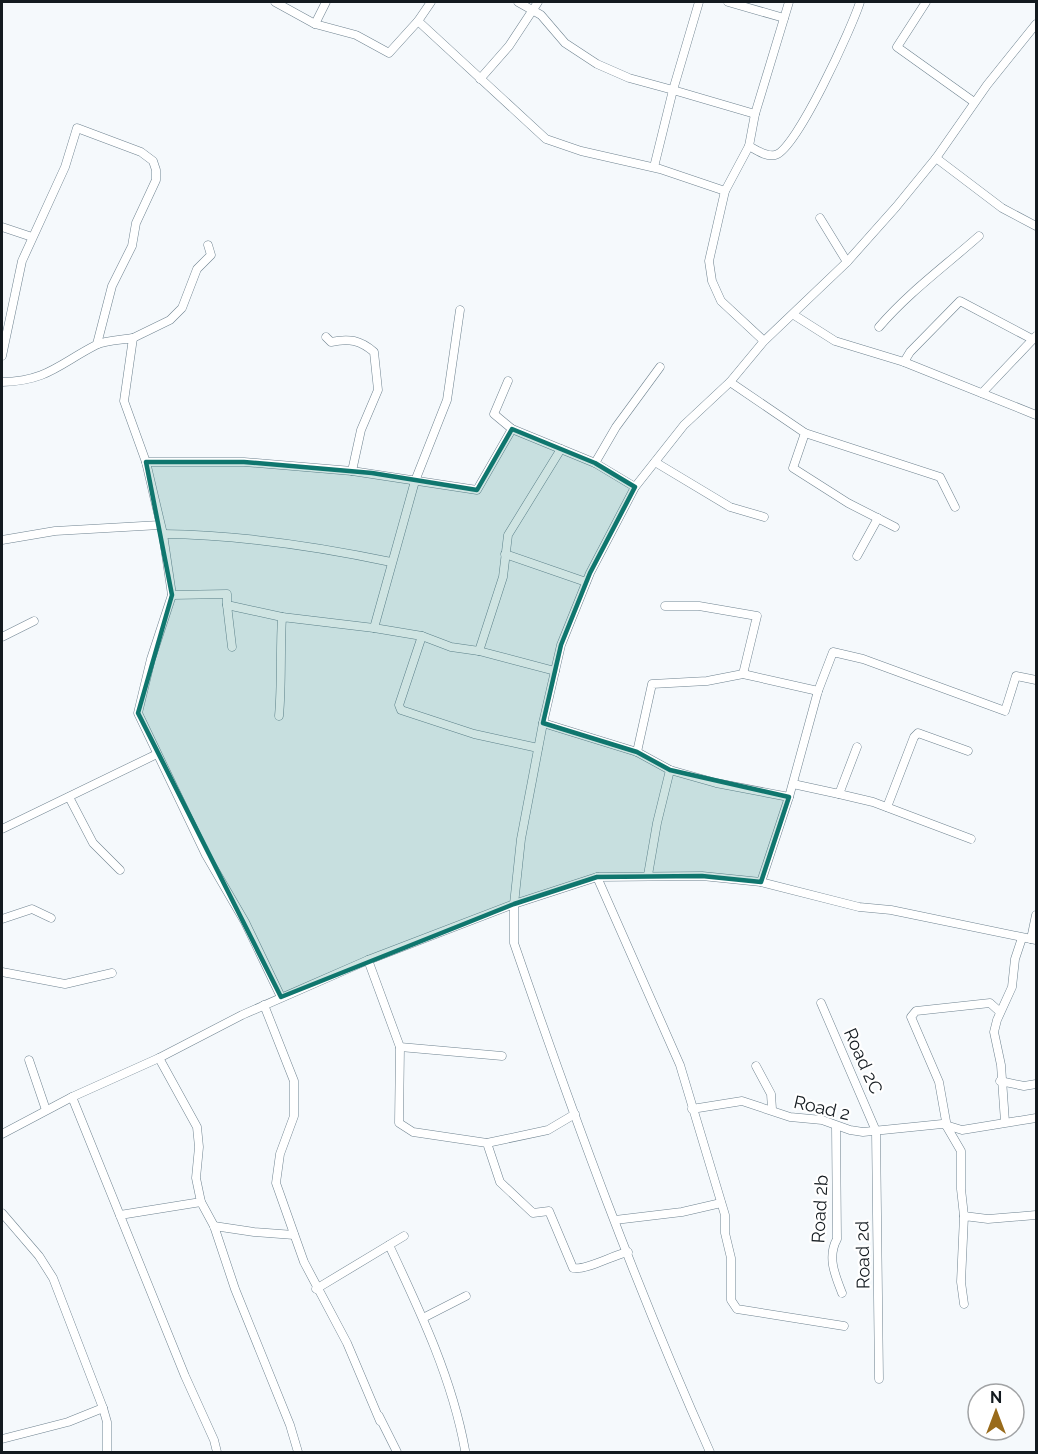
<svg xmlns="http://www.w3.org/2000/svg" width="1038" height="1454" font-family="Raleway,sans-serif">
<rect width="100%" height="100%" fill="#f5f9fc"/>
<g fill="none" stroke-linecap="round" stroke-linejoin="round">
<g stroke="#6f8390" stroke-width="9">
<g id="minor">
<path d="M275 2 315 24"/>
<path d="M326 2 315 24 356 35 389 53 418 21 546 139 581 151 660 169 725 191"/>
<path d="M518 2 541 15 565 43 597 64 629 78 673 90 654 167"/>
<path d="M699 2 673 90 755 114"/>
<path d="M728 2 784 18"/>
<path d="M926 2 897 47 974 102"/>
<path d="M418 21 431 2"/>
<path d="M480 79 509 46 538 2"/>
<path d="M749 146C756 150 766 157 775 155 796 151 853 25 860 2"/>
<path d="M936 158 1002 208 1036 226"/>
<path d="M820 218 847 262"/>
<path d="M2 227 32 237"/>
<path d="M460 310 447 400 415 481 374 628 422 636 451 647 479 651 555 671"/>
<path d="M794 315 835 341 904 362 1036 415"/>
<path d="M879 327C908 293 945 266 979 236"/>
<path d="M326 337 331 342C349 338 360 340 374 352L378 390 361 430 352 471 477 490 512 429 494 414 508 381"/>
<path d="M133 338 170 320 182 308 197 269 211 255 208 245"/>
<path d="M764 341 721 301 712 281 709 261 725 191 749 146 755 114 789 2"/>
<path d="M2 356 22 261 65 167 77 128 141 152 153 161 156 170V180L136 223 132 246 112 286 97 344"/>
<path d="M904 362 910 352 960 301 1032 339"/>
<path d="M2 382C47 381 59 364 96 345 106 340 122 340 133 338L124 401 146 462 163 534 172 595 151 659 138 713 206 855 245 922 281 997"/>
<path d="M730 382 805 433 793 468 848 503 895 527"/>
<path d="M982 393 1036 336"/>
<path d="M512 429 595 463"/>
<path d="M805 433 940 477 955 507"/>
<path d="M146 462H244L352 471"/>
<path d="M655 462 730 507 764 517"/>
<path d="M635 487 595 463 616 427 660 367"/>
<path d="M163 534C239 535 316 546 391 562"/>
<path d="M2 540 55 531 160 525"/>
<path d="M505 554 586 582"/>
<path d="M857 556 878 518"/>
<path d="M172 595 227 594V605"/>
<path d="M665 606H699L757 616 743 674"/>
<path d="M422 636 399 705 401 710 474 734 538 748"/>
<path d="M2 637 34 621"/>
<path d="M232 647 227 605 282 617"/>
<path d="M479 651 503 577 508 535 561 449"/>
<path d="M279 716C282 683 280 650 282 617L374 628"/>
<path d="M543 723 637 752 670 770 716 783 789 797"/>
<path d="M637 752 652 684 707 681 743 674 818 691"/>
<path d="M793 784 839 794 857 747"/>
<path d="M839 794 873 802 971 839"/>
<path d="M69 797 93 843 120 870"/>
<path d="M887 807 914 737 918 733 968 751"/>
<path d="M2 829 157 754"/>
<path d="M648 875 657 823 670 770"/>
<path d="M597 877 680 1065 725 1215V1233L731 1258V1300L737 1309 844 1326"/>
<path d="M761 882 789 797 818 691 833 652 863 659 1005 711 1016 676 1036 680"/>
<path d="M2 919 32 909 51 918"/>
<path d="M1031 939 1036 915"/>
<path d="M368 960 400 1047 399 1123 413 1132 487 1143 500 1182 533 1213 549 1211 573 1268C585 1271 613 1255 628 1252"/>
<path d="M2 972 65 984 112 973"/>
<path d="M821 1003 876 1131 879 1379"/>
<path d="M264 1005 294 1081V1116L280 1154 276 1183 304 1262 347 1343 380 1421"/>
<path d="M400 1047 502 1056"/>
<path d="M159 1058 197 1127 199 1147 196 1178 201 1202 214 1226 235 1289 290 1425 298 1452"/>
<path d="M29 1060 46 1110"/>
<path d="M756 1066 771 1094 772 1109"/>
<path d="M1000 1081 1024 1086 1036 1084"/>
<path d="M72 1097 185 1376 214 1440 217 1452"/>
<path d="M692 1109 742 1101 790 1117 822 1120 850 1130 863 1132 942 1124 962 1130 1036 1118"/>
<path d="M1005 1122 1001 1065 994 1032 997 1020 1012 987 1015 959 1022 938"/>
<path d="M836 1126 837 1239C827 1257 835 1275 842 1293"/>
<path d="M2 1134 72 1097 159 1058 242 1015 368 960 514 904 597 877 702 876 761 882 859 907 891 910 1036 940"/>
<path d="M487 1143 548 1130 575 1114"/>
<path d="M2 1213 39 1256 53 1278 103 1408 107 1422V1452"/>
<path d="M120 1215 201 1202"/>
<path d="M964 1216 961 1189V1151L947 1127 939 1082 911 1017 916 1011 990 1003 1000 1012"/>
<path d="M615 1220 682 1212 721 1203"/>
<path d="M214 1226 254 1232 294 1235"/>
<path d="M389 1245C420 1311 452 1378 465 1450"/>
<path d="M316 1289 404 1236"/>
<path d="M964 1304 961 1282 964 1216 988 1219 1036 1215"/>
<path d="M423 1318 466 1296"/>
<path d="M379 1416 397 1452"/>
<path d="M2 1439 68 1422 103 1408"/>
<path d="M710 1452C636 1287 573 1115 514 943V904L521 839 543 723 561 645 590 573 635 487 684 425 730 382 764 341 847 262 896 207 936 158 987 85 1036 24"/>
</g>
</g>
<use href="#minor" stroke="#fff" stroke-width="8"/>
</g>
<path fill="#0f766e" fill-opacity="0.2" stroke="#0f766e" stroke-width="4.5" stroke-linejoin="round" d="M512 429 595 463 635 487 590 573 561 645 543 723 637 752 670 770 789 797 761 882 702 876 597 877 514 904 281 997 138 713 172 595 146 462H244L372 473 477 490Z"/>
<g text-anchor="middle" stroke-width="4.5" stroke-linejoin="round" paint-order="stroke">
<g font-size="18" fill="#131a1f" stroke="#fff">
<text transform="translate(863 1061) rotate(66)" y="6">Road 2C</text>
<text transform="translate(822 1108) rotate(13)" y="6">Road 2</text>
<text transform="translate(820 1209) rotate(-87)" y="6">Road 2b</text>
<text transform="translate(863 1255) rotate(-91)" y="6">Road 2d</text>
</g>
</g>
<rect width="1038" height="1454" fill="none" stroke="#131a1f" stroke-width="6"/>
<g transform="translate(996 1412)"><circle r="28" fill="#ffffff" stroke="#a1a3a5" stroke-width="1.5"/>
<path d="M0-4.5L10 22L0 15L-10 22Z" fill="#996b1b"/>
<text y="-9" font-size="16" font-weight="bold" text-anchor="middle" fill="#131a1f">N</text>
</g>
</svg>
